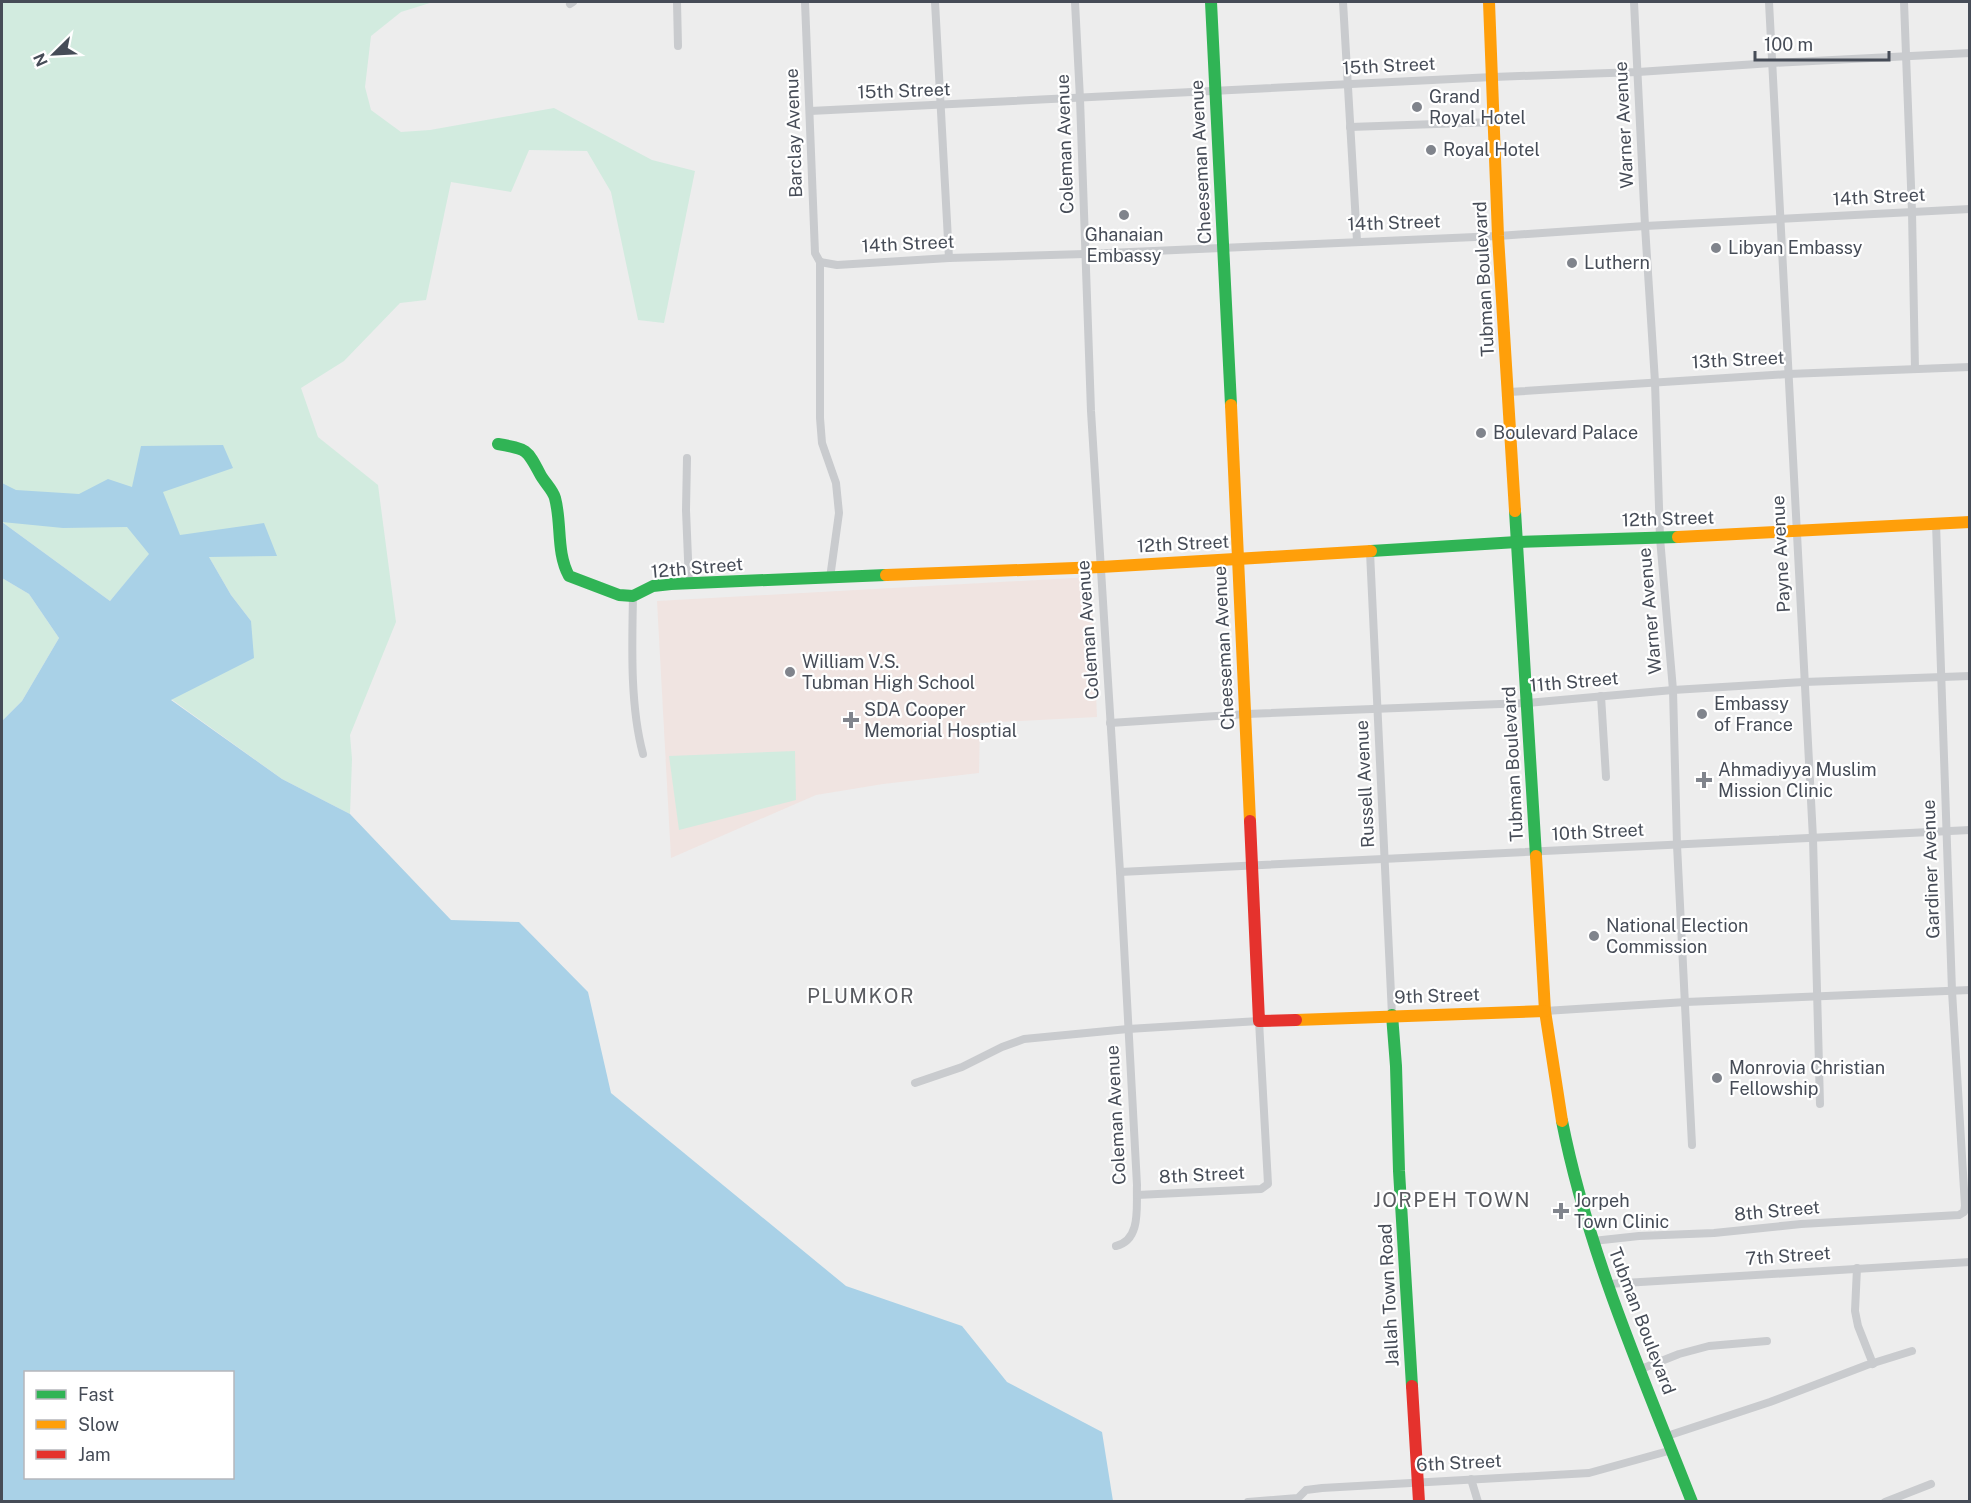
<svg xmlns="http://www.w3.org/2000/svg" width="1971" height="1503" font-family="'Public Sans',sans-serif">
<rect width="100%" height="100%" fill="#ededed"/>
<path fill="#f0e4e1" d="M1091 577 1097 717 980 723 979 773 883 784 816 795 671 858 657 601Z"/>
<g fill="#d2ebdf">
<path d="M2 2H433L401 12 371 36 365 87 371 110 401 132 430 130 554 108 652 160 695 171 664 323 638 320 611 192 587 151 529 150 511 192 451 182 426 300 400 303 344 361 301 388 318 437 378 485 396 622 350 735 352 759 350 814 282 779 171 699 251 621 231 595 209 557 150 554 110 601 2 522Z"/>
<path d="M2 578 29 594 59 638 22 701 2 721Z"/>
<path d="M795 751 796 800 679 830 669 756Z"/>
</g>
<path fill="#a9d1e7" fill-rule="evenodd" d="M223 445 233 468 163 492 180 535 264 523 277 556 209 557 231 595 251 621 254 658 171 700 282 779 350 814 451 920 519 922 588 992 611 1093 846 1286 962 1326 1007 1382 1102 1432 1113 1501H2V721L22 701 59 638 29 594 2 578V483L16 490 79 494 108 479 132 487 141 446ZM2 522 63 528 127 527 149 554 110 601ZM26 1372H232V1478H26Z"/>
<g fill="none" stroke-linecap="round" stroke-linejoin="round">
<g stroke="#c9cbce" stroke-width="8">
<path d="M677 2 678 46"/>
<path d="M805 2 815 253 820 262"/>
<path d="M935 2 949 258"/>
<path d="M1075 2 1080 99 1091 411 1120 872 1137 1185C1136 1205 1142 1240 1116 1246"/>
<path d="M1343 2 1357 241"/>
<path d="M1634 2 1645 226 1655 382 1660 538 1673 690 1677 845 1692 1145"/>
<path d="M1769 2 1813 838 1820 1104"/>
<path d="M1904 2 1912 212 1915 369"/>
<path d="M570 4 573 2"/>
<path d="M810 111 1493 77 1638 72 1772 63 1970 53"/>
<path d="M1350 127 1494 122"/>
<path d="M820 262 837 265 949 258 1085 254 1498 236 1645 226 1970 209"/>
<path d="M820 262V418L822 443 836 483 839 513 830 578"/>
<path d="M1509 392 1788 374 1970 367"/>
<path d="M687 458 686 510 689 583"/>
<path d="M1370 552 1392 1015"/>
<path d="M633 596C632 646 630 706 643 754"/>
<path d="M1601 696 1606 777"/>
<path d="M1110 723 1247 714 1527 703 1673 690 1804 682 1970 676"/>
<path d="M1120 872 1970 830"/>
<path d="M1545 1011 1686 1002 1970 990"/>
<path d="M915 1083 962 1067 1002 1047 1024 1039 1128 1029 1259 1021 1268 1184 1261 1189 1137 1195"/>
<path d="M1593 1241 1639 1236 1714 1233 1801 1224 1959 1215 1964 1212 1965 1206 1952 991 1936 523"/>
<path d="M1857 1268 1855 1311 1858 1326 1873 1364"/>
<path d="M1608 1284 1970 1262"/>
<path d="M1641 1369 1679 1354 1709 1346 1767 1341"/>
<path d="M1667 1436 1770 1402 1867 1365 1912 1351"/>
<path d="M1471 1479 1478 1502"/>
<path d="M1248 1502 1298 1498 1306 1490 1322 1488 1589 1473 1672 1450"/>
<path d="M1885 1502 1931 1484"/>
</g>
<g stroke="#30b455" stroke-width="12">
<path d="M1211 2 1231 405"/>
<path d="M498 444C527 449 527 449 540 474 544 482 553 490 555 498 562 524 556 552 569 576L619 595 633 596 653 586 671 584 886 575"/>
<path d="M1515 511 1536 856"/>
<path d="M1371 551 1517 542 1678 537"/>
<path d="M1392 1015 1396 1066 1399 1171 1412 1386"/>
<path d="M1562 1121C1588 1253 1643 1377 1692 1502"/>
</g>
<g stroke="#ff9f0a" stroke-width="12">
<path d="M1489 2 1498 236 1515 511"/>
<path d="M1231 405 1250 821"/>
<path d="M1678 537 1970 522"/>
<path d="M886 575 1101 567 1371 551"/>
<path d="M1536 856 1545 1011 1562 1121"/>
<path d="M1296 1020 1545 1011"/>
</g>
<g stroke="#e5322d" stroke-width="12">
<path d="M1250 821 1259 1021 1296 1020"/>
<path d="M1412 1386 1419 1502"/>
</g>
</g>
<g fill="#80848c" stroke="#fff" stroke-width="2">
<circle cx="1417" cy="107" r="6"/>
<circle cx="1431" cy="150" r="6"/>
<circle cx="1124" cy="215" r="6"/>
<circle cx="1716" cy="248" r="6"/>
<circle cx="1572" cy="263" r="6"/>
<circle cx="1481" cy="433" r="6"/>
<circle cx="790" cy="672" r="6"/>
<circle cx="1702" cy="714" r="6"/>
<path d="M848 711h6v6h6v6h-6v6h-6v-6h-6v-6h6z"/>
<path d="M1701 771h6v6h6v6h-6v6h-6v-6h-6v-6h6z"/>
<circle cx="1594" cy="936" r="6"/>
<circle cx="1717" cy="1078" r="6"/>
<path d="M1558 1202h6v6h6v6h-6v6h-6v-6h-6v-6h6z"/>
</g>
<g text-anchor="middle" stroke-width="4.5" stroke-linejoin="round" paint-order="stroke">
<g font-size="18" fill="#464c57" stroke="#fff">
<text transform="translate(1389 66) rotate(-3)" y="6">15th Street</text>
<text transform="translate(904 91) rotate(-2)" y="6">15th Street</text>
<text transform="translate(1624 125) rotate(-93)" y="6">Warner Avenue</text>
<text transform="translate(794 133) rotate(-92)" y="6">Barclay Avenue</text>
<text transform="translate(1065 144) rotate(-92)" y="6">Coleman Avenue</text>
<text transform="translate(1201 162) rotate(-93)" y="6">Cheeseman Avenue</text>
<text transform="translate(1879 197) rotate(-3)" y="6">14th Street</text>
<text transform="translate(1394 223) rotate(-2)" y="6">14th Street</text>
<text transform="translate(908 244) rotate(-3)" y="6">14th Street</text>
<text transform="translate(1484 279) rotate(-93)" y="6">Tubman Boulevard</text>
<text transform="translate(1738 360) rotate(-3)" y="6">13th Street</text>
<text transform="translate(1668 519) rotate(-2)" y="6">12th Street</text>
<text transform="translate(1183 544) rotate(-3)" y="6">12th Street</text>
<text transform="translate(1781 554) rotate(-93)" y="6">Payne Avenue</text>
<text transform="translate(697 568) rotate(-5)" y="6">12th Street</text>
<text transform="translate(1650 611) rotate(-95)" y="6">Warner Avenue</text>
<text transform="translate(1088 630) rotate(-94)" y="6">Coleman Avenue</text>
<text transform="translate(1224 648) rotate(-93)" y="6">Cheeseman Avenue</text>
<text transform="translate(1574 682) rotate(-5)" y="6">11th Street</text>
<text transform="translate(1513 764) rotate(-93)" y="6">Tubman Boulevard</text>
<text transform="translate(1365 784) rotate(-93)" y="6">Russell Avenue</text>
<text transform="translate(1598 832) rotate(-3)" y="6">10th Street</text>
<text transform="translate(1931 869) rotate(-92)" y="6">Gardiner Avenue</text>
<text transform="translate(1437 996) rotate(-2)" y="6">9th Street</text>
<text transform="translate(1116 1115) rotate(-93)" y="6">Coleman Avenue</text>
<text transform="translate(1202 1175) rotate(-3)" y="6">8th Street</text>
<text transform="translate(1777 1211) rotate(-5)" y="6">8th Street</text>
<text transform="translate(1788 1256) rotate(-4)" y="6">7th Street</text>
<text transform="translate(1389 1295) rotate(-93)" y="6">Jallah Town Road</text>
<text transform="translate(1642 1321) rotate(69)" y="6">Tubman Boulevard</text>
<text transform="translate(1459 1463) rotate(-3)" y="6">6th Street</text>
</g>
<g font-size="18" fill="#464c57" stroke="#fff" text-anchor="start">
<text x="1429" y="103">Grand<tspan x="1429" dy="21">Royal Hotel</tspan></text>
<text x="1443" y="156">Royal Hotel</text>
<text x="1124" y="241" text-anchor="middle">Ghanaian<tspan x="1124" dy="21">Embassy</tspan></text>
<text x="1728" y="254">Libyan Embassy</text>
<text x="1584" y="269">Luthern</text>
<text x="1493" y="439">Boulevard Palace</text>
<text x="802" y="668">William V.S.<tspan x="802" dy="21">Tubman High School</tspan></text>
<text x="1714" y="710">Embassy<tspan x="1714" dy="21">of France</tspan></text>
<text x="864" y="716">SDA Cooper<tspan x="864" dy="21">Memorial Hosptial</tspan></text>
<text x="1718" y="776">Ahmadiyya Muslim<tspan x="1718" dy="21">Mission Clinic</tspan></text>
<text x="1606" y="932">National Election<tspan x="1606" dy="21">Commission</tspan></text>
<text x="1729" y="1074">Monrovia Christian<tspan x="1729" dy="21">Fellowship</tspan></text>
<text x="1574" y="1207">Jorpeh<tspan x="1574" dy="21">Town Clinic</tspan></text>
</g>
<g font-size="20" letter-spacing="1.5" fill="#595b60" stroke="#fff">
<text x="861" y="1003">PLUMKOR</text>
<text x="1452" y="1207">JORPEH TOWN</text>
</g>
</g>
<rect width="1971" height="1503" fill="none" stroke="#464c57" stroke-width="6"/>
<rect x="24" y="1371" width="210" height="108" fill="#ffffff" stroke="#b5b7bc" stroke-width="1.5"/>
<rect x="36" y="1390" width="30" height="9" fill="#30b455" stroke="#b5b7bc" stroke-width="1.5"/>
<text x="78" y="1401" font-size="18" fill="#464c57">Fast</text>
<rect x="36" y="1420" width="30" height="9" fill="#ff9f0a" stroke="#b5b7bc" stroke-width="1.5"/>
<text x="78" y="1431" font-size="18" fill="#464c57">Slow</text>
<rect x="36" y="1450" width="30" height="9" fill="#e5322d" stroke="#b5b7bc" stroke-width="1.5"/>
<text x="78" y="1461" font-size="18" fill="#464c57">Jam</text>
<g transform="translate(54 54) rotate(246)" stroke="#ffffff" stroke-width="4.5" paint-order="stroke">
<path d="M0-4.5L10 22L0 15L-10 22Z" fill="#464c57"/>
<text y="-9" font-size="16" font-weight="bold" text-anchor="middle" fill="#464c57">N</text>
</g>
<path d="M1755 51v9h134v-9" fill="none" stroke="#464c57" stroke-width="3"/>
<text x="1764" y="51" font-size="18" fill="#464c57" stroke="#ffffff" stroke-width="4.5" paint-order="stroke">100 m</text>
</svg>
